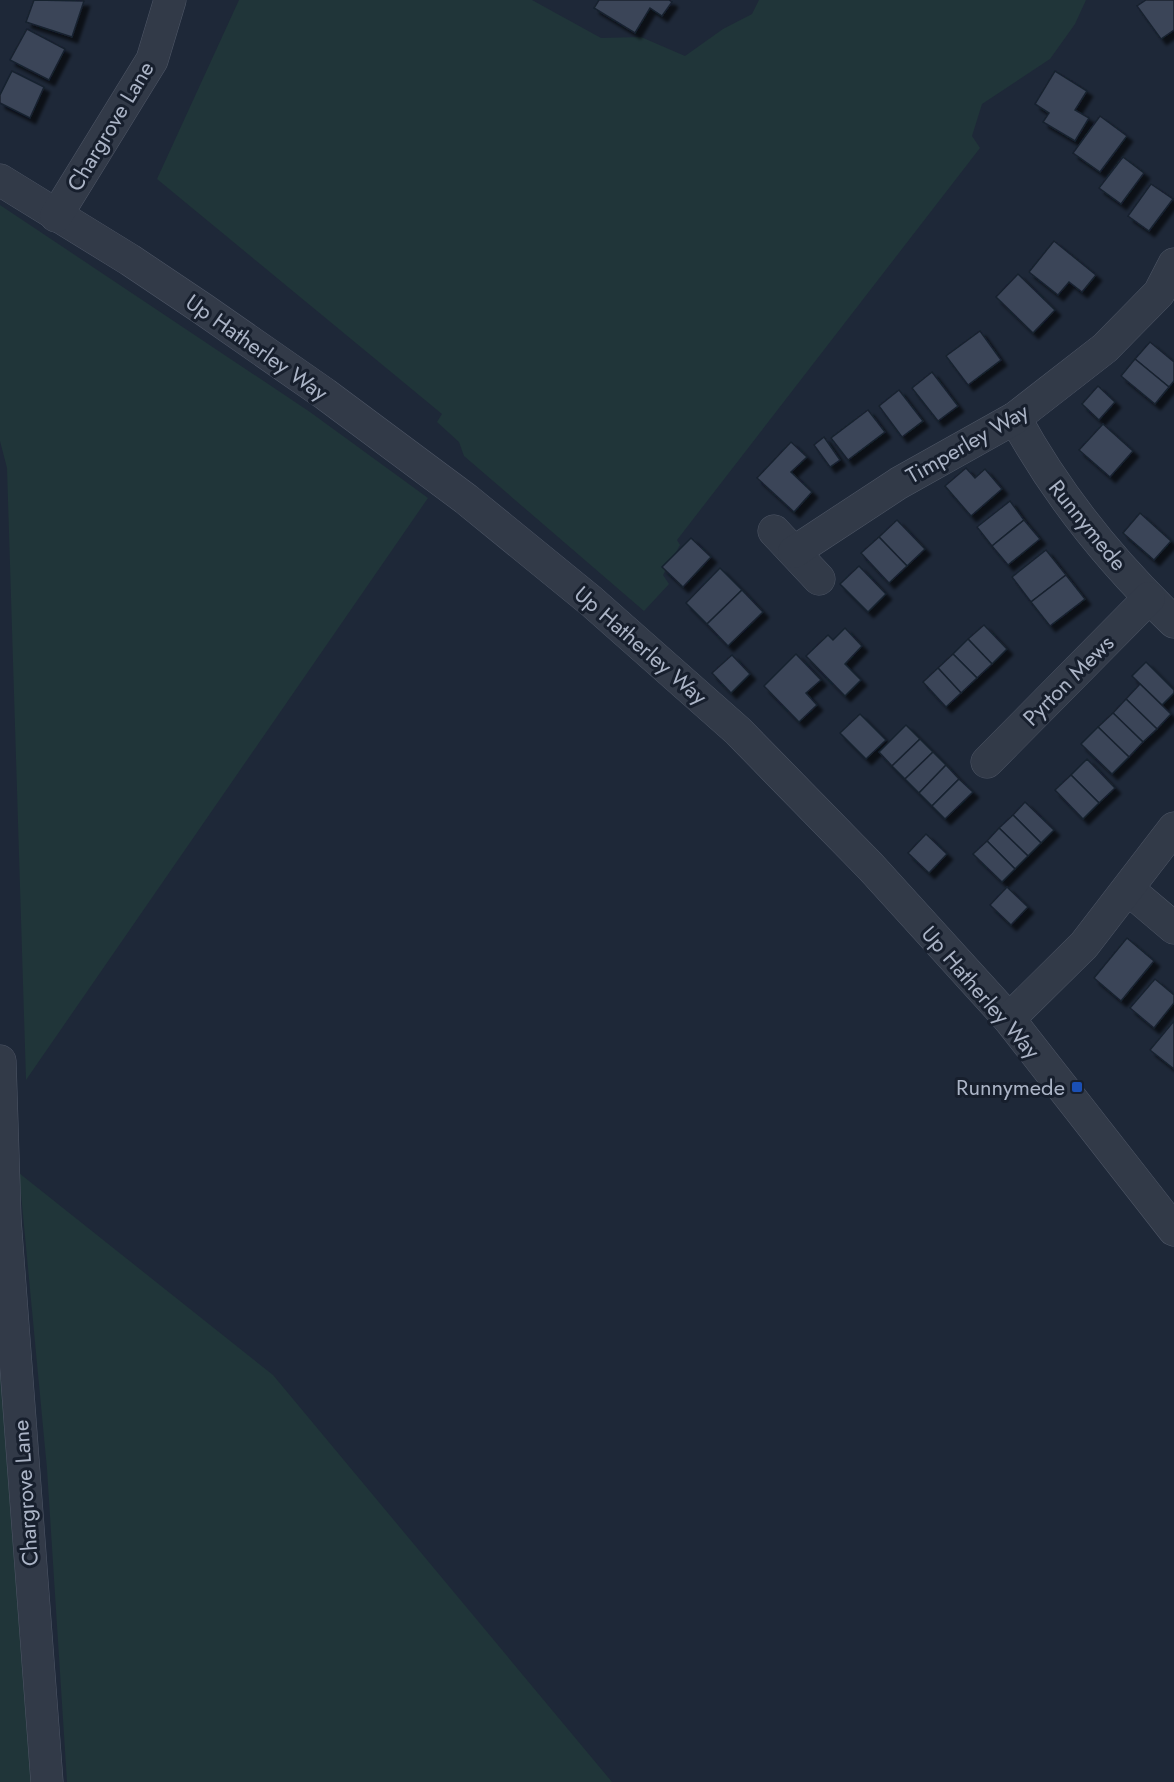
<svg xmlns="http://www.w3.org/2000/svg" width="1174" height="1782" font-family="Jost,sans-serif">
<defs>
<filter id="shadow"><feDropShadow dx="5.5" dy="5.5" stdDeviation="1.5" flood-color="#0009"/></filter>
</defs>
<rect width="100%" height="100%" fill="#1e2838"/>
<g fill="#203539">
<path d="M239 0H532L601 38 641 37 685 56 723 29 752 14 759 0H1086L1075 24 1050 59 982 104 972 136 980 148 677 540 680 545 663 575 669 584 644 611 464 456 459 442 437 422 442 414 157 179Z"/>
<path d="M0 205 310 412 428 498 26 1080 7 468 0 441Z"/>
<path d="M19 1173 273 1375 612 1782H67L47 1469Z"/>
<path d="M0 1336 35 1782H0Z"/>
</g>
<g fill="#3a4559" stroke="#19212f" stroke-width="1.5" filter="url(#shadow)">
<path d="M34 0 84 1 72 37 26 22Z"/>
<path d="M599 0H669L672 2 662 16 650 8 635 33 594 8Z"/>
<path d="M1146 0H1174V30L1161 39 1137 6Z"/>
<path d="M27 29 65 49 49 80 10 60Z"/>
<path d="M12 71 44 87 30 118 0 103V95Z"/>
<path d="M1055 71 1087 91 1075 110 1089 118 1075 141 1043 122 1049 113 1035 104Z"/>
<path d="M1100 116 1127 136 1100 172 1073 153Z"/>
<path d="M1123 157 1144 173 1121 204 1099 188Z"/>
<path d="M1151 184 1173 199 1149 231 1128 216Z"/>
<path d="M1054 241 1096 275 1082 292 1069 282 1058 295 1029 272Z"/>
<path d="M1018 274 1055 310 1033 333 996 297Z"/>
<path d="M980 331 1001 360 968 385 946 356Z"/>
<path d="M1150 342 1174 362V381L1169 387 1135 359Z"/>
<path d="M1135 359 1169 387 1155 404 1121 376Z"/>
<path d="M932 372 958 406 938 421 912 388Z"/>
<path d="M1098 386 1115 402 1099 420 1082 404Z"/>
<path d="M899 390 923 421 902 437 879 406Z"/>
<path d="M868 410 885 432 848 460 831 438Z"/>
<path d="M1103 424 1133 451 1110 477 1079 450Z"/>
<path d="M824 437 840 460 830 467 814 445Z"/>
<path d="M791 442 807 457 791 472 812 492 794 512 757 478Z"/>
<path d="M966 468 975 478 985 469 1002 489 971 516 945 486Z"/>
<path d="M1010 501 1024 520 992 546 977 527Z"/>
<path d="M1140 513 1171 541 1154 560 1123 533Z"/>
<path d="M897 520 925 549 907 566 879 537Z"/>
<path d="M1024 520 1040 539 1008 565 992 546Z"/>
<path d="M879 537 907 566 889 583 861 553Z"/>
<path d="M691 538 711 557 683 587 662 567Z"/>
<path d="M1046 550 1066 575 1031 602 1012 577Z"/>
<path d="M859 566 886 594 868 612 840 584Z"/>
<path d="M720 568 742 590 707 624 686 603Z"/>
<path d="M1066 575 1085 599 1050 626 1031 602Z"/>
<path d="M742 590 763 612 728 646 707 624Z"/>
<path d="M984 625 1007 649 992 664 968 639Z"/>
<path d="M845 628 862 646 845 664 861 680 845 696 806 656 828 635 833 640Z"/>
<path d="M968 639 992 664 977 678 953 654Z"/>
<path d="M796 654 821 680 806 693 817 705 799 722 764 686Z"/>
<path d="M953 654 977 678 961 693 938 668Z"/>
<path d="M732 655 750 674 731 693 712 673Z"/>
<path d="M1146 662 1174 690V693L1162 705 1132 676Z"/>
<path d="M938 668 961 693 946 707 923 682Z"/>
<path d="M1140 684 1171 714 1157 729 1126 699Z"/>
<path d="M1126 699 1157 729 1143 742 1113 713Z"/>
<path d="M1113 713 1143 742 1129 757 1098 727Z"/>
<path d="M860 714 886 740 866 759 840 733Z"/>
<path d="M906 725 920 739 892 766 879 752Z"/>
<path d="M1098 727 1129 757 1112 774 1081 744Z"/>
<path d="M920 739 933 752 905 779 892 766Z"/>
<path d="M933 752 946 765 919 793 905 779Z"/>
<path d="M1087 759 1115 788 1099 803 1071 775Z"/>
<path d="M946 765 959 779 932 806 919 793Z"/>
<path d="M1071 775 1099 803 1083 819 1055 790Z"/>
<path d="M959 779 973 792 945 819 932 806Z"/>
<path d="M1025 802 1054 830 1041 843 1013 815Z"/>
<path d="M1013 815 1041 843 1028 856 999 828Z"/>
<path d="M999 828 1028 856 1015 869 987 841Z"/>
<path d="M926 834 947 854 929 873 908 853Z"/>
<path d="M987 841 1015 869 1002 882 973 854Z"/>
<path d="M1007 887 1028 907 1011 925 990 905Z"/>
<path d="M1127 938 1154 961 1121 1001 1094 978Z"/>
<path d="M1155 979 1174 995V1003L1154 1028 1130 1008Z"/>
<path d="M1174 1021V1069L1150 1050Z"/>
</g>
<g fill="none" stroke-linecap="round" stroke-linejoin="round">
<g stroke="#4f5767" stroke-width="33">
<g id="minor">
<path d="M0 180 130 260 203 309 325 394 466 499 591 601 738 731 871 867 1009 1019 1174 1230"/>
<path d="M56 216 152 60 170 0"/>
<path d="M1015 418C1057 495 1111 562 1174 622"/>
<path d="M774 531 819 579"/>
<path d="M794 552 899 483 1015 418 1105 348 1159 293 1174 264"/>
<path d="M987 762 1149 598"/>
<path d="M1128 889 1174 928"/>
<path d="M1009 1019 1084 945 1174 828"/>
<path d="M0 1061 5 1219 47 1782"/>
</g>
</g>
<use href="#minor" stroke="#323a48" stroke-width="32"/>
</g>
<rect fill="#1a4fb4" stroke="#171f2d" stroke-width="2" x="1071" y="1081" width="12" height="12" rx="3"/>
<g text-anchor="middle" stroke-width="6" stroke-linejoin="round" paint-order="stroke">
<g font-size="22" fill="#abb4c6" stroke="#171f2d">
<text transform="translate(110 126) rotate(-59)" y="8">Chargrove Lane</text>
<text transform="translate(257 347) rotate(35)" y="8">Up Hatherley Way</text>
<text transform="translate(967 443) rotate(-30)" y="8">Timperley Way</text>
<text transform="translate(1088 525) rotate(51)" y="8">Runnymede</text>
<text transform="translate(641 645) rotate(41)" y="8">Up Hatherley Way</text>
<text transform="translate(1068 680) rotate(-45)" y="8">Pyrton Mews</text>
<text transform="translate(981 992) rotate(49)" y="8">Up Hatherley Way</text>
<text transform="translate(25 1493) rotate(-94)" y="8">Chargrove Lane</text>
</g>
<g font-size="22" fill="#abb4c6" stroke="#171f2d" text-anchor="end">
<text x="1065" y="1095">Runnymede</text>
</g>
</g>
</svg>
